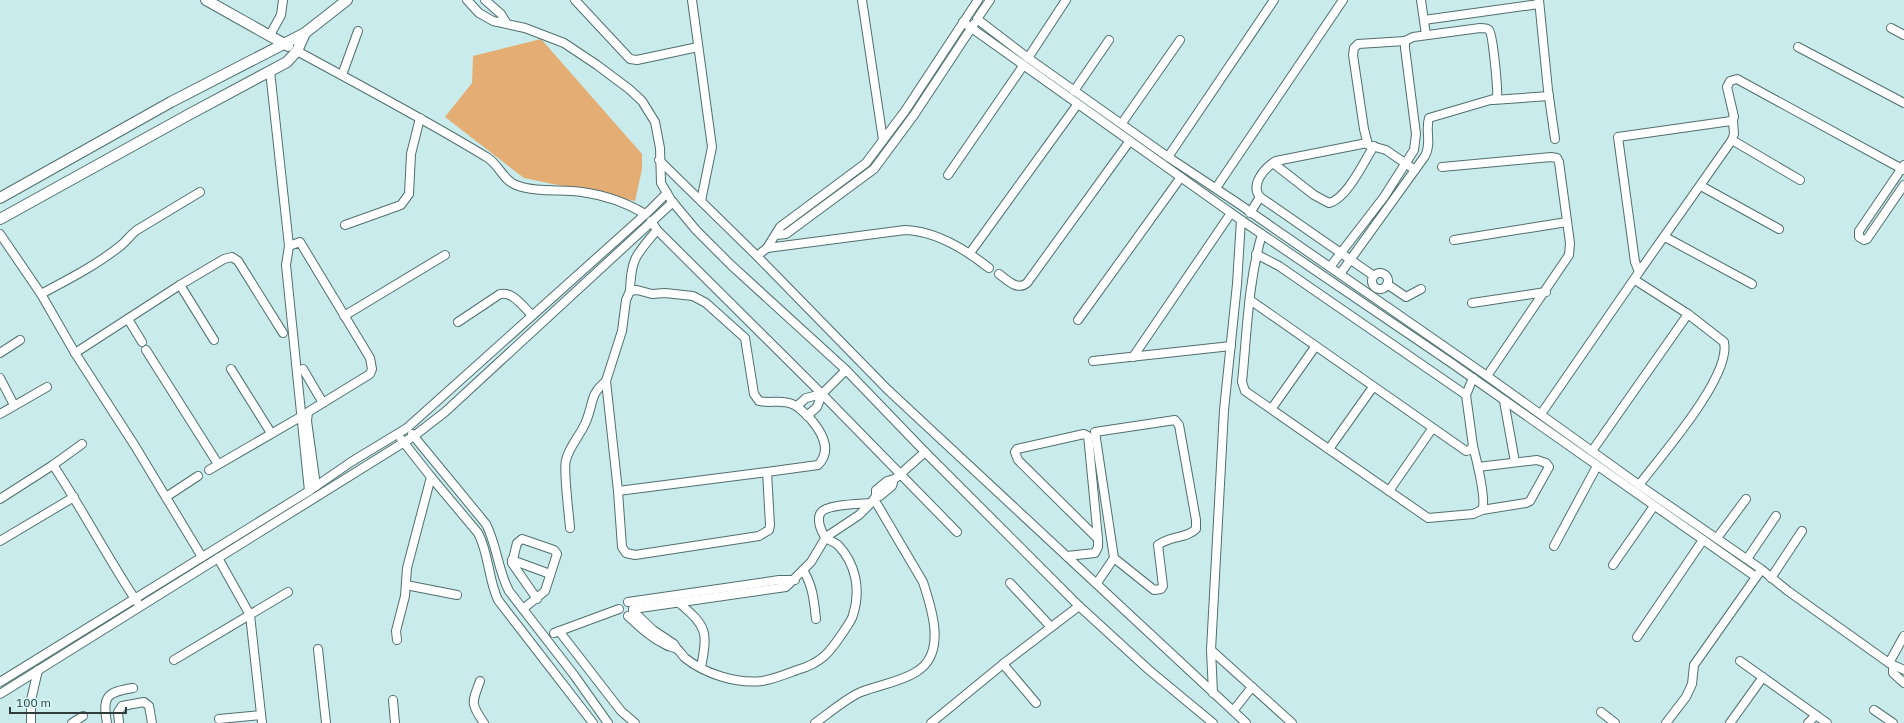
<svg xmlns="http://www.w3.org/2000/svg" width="1904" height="723" font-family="'IBM Plex Sans',sans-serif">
<rect width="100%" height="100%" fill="#c9ebeb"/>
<path fill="#e4ad74" d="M541 39 642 154V169L635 201 524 178 445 117 472 83 473 56Z"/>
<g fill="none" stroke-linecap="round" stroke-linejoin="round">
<g stroke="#506f6f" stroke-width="10">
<g id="minor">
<path d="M467 0 479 13 493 21 525 28 564 43 597 65 629 89 642 101 655 122 660 148 661 183 671 200 696 230 731 265 846 370 925 452 1079 606 1149 670 1213 723"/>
<path d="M485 0 501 14 507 24"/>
<path d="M575 0 630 59 637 60 698 47"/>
<path d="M692 0 712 147 701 201"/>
<path d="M862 0 883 140"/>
<path d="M990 0 977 19 1028 58 1168 157 1236 202 1487 376 1639 485 1761 569 1788 591 1889 663 1904 636"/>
<path d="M1421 0 1426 35"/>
<path d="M1539 0 1548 90 1555 139"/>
<path d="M1424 20 1539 4"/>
<path d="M963 22 1241 220 1450 362 1756 577"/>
<path d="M1891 28 1904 35"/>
<path d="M270 35 281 15 283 0"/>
<path d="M1405 41 1358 44 1354 48 1353 55 1364 129 1368 145 1386 150 1415 170"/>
<path d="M1798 47 1904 103"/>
<path d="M297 51C361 86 426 120 488 158 499 165 503 180 516 185 537 193 561 189 582 192 603 195 627 203 645 214"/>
<path d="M1028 58 1066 0"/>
<path d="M270 71 289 246 286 265 309 491"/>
<path d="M342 75 358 31"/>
<path d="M1074 91 1109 40"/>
<path d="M1493 100 1549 96"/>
<path d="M1122 123 1180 40"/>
<path d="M1732 140 1800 180"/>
<path d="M1367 143 1276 161C1264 168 1250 185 1260 197L1374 276"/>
<path d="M1168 157 1274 0"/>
<path d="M659 160 757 256 888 390 1246 723"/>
<path d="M1273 163 1314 195 1329 203C1347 199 1364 161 1374 146"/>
<path d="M1904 165 1859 231V237L1864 240 1867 239 1904 185"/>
<path d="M1442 167 1551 157 1557 158 1559 162 1570 243 1569 255 1487 376"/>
<path d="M948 175 1023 66"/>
<path d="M1701 186 1779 229"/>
<path d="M1216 188 1343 0"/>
<path d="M1250 213 1260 197"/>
<path d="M651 221 657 230 822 394 957 532"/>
<path d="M345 225 401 205 409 194 411 154 420 118"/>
<path d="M0 234 41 294"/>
<path d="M1262 234C1248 282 1247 333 1242 382L1245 391 1428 518 1473 514 1482 510 1526 503 1530 501 1549 467 1546 463 1537 460 1478 467"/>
<path d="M776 235 786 234 874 169 914 115 974 24"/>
<path d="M1665 237 1752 284"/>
<path d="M1454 240 1567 222"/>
<path d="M289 246 300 242 370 358 372 369 370 374 308 412 307 421 316 486"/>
<path d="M767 248 780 227 866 163 905 111 978 0"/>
<path d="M970 253 1077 105"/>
<path d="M1256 254 1279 266 1466 395"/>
<path d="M757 256 767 248 905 230C936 231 965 249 989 268"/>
<path d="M1330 267 1384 197 1414 150 1416 134 1405 48V41L1413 37 1480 28C1483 28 1487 28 1489 30 1493 34 1498 90 1497 98L1429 118C1425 131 1432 143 1425 156L1340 274"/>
<path d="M1639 272 1732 140 1734 134 1733 120"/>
<circle cx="1380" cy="281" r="8"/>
<path d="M999 274C1007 280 1017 291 1027 283L1129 142"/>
<path d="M1387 284 1406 297 1421 289"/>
<path d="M180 285 75 353 135 446 202 557"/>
<path d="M637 290 652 294 665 293 693 296 706 303 745 338 754 394 759 401C770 404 781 399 792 404 798 406 802 411 807 415 820 429 834 449 818 465L767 472 770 525 769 530 759 536 635 555 626 553 622 547 618 491 606 381 622 331 626 300 630 291Z"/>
<path d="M630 291C631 258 636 255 657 230"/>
<path d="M1250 300 1466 451 1470 450 1473 446 1466 395 1473 378"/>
<path d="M1472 303 1546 292"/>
<path d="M344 316 445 255"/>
<path d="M128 319 142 342"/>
<path d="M1078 320 1181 177"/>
<path d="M458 322 500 294C513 291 523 307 532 315"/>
<path d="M214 340 180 285 224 259 232 257 238 261 283 333"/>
<path d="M146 350 218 464"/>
<path d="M0 353 20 340"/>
<path d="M75 353 41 294C67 280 95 266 119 247 126 242 130 235 137 230L200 192"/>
<path d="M1133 357 1231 213"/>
<path d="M1093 361 1231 346"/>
<path d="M231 369 271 433"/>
<path d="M303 369 323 403"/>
<path d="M0 378 14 405"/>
<path d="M822 394 846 370"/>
<path d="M1504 401 1515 462"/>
<path d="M797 406 806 398 822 394 817 407 807 416"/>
<path d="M1272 408 1315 347"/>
<path d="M0 414 47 387"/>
<path d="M1541 414 1639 272 1635 262 1618 137 1731 121 1734 117 1727 87 1730 81 1737 79 1904 170"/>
<path d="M412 434 486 524C497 545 498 571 509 591L574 675 608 723"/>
<path d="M401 439 431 477 478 533C489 553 488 579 498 600L593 723"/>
<path d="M1473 446C1476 458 1487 500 1482 510"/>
<path d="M1329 449 1373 387"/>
<path d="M1592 451 1688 314 1635 280"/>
<path d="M53 465 82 444"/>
<path d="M209 470 302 416"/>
<path d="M897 477 925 452"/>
<path d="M1639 485C1660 457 1732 376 1724 342L1688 314"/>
<path d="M618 491 767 472"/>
<path d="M1389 491 1432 429"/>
<path d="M166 497 198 476"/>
<path d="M0 499 53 465C83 510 107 557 137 602"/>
<path d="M570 528C569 514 563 469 566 460 570 444 582 434 587 419 594 400 590 395 606 381"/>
<path d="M1717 538 1746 499"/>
<path d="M0 541 74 497"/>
<path d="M1554 546 1597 466"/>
<path d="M1067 556 1095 553 1098 547V539L1089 445 1088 436 1084 434 1017 449 1015 452 1018 460 1098 539"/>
<path d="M218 558 250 615 262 723"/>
<path d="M1747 559 1776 516"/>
<path d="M512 560 550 574"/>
<path d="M1613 565 1654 506"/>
<path d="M803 570C813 586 814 601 816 619"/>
<path d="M1771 578 1802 531"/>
<path d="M1010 583 1051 627"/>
<path d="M1097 583 1114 558 1095 432 1175 420 1179 425 1196 520V529C1186 539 1171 535 1158 545L1163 586 1161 589 1154 590 1114 558"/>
<path d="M406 585 457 595"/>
<path d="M628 602 779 580H795"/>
<path d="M679 603C707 626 708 632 701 667"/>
<path d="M523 609 545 591 557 554 554 550 522 539 517 543 512 563 537 599"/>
<path d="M633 609 786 587 811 562 826 537 859 515 871 503 876 496H880L892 486 894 479 887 481 876 490V496"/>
<path d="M633 611 653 630 674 644 677 649"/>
<path d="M628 616C640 627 651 638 666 645 669 647 674 647 677 649 680 651 682 655 685 658 705 674 737 684 762 681 774 679 786 674 797 670 822 663 830 652 844 631 847 626 852 620 853 615 861 590 856 564 838 545 834 542 828 540 825 537 821 531 817 521 820 514 824 504 861 504 871 503"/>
<path d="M559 631 621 711 635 723"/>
<path d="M554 633 619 609"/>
<path d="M1637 637 1703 540"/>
<path d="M397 640 396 631 405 596 407 568 431 477"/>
<path d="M318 649 326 723"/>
<path d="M1211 650 1292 723"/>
<path d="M174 660 288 592"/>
<path d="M1740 661 1827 723"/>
<path d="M1889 663 1904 670"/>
<path d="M1003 664 1036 703"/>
<path d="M1893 666V673L1904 683"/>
<path d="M480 681C472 703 470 703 484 723"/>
<path d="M0 682 309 491 351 462 407 428 649 211 667 193"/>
<path d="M1213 693 1211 650 1224 410 1237 284 1241 220"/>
<path d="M0 694 414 436 445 412 673 202"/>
<path d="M393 700 395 723"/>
<path d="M1874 710 1893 723"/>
<path d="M1233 711 1252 687"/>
<path d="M1601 712 1615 723"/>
<path d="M219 719 261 715"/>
<path d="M31 723V700L38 670"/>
<path d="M72 723 83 716"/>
<path d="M107 723C102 696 107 692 133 688"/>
<path d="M119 723 118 712 122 706 144 702 149 706 152 723"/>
<path d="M815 723C828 714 848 697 861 692 879 685 900 682 916 672 947 654 932 609 923 582L874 499"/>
<path d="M931 723 1003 664 1079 606"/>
<path d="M1666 723 1686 697 1692 684 1694 665 1759 573"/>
<path d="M1730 723 1763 677"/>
<path d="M1808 723 1816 715"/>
</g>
</g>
<g stroke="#506f6f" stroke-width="12">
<g id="tertiary">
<path d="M206 0 288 46"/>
<path d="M0 198 171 102 305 33 347 0"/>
<path d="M0 219 188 115 287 62 297 51 305 33"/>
</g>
</g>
<use href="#minor" stroke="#fff" stroke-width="8"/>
<use href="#tertiary" stroke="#fff" stroke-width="10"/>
</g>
<path d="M10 707v6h116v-6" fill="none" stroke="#2e3c3c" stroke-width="2"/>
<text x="16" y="707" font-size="12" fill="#2e3c3c" stroke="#d6f8f9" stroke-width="3" paint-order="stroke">100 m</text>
</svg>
